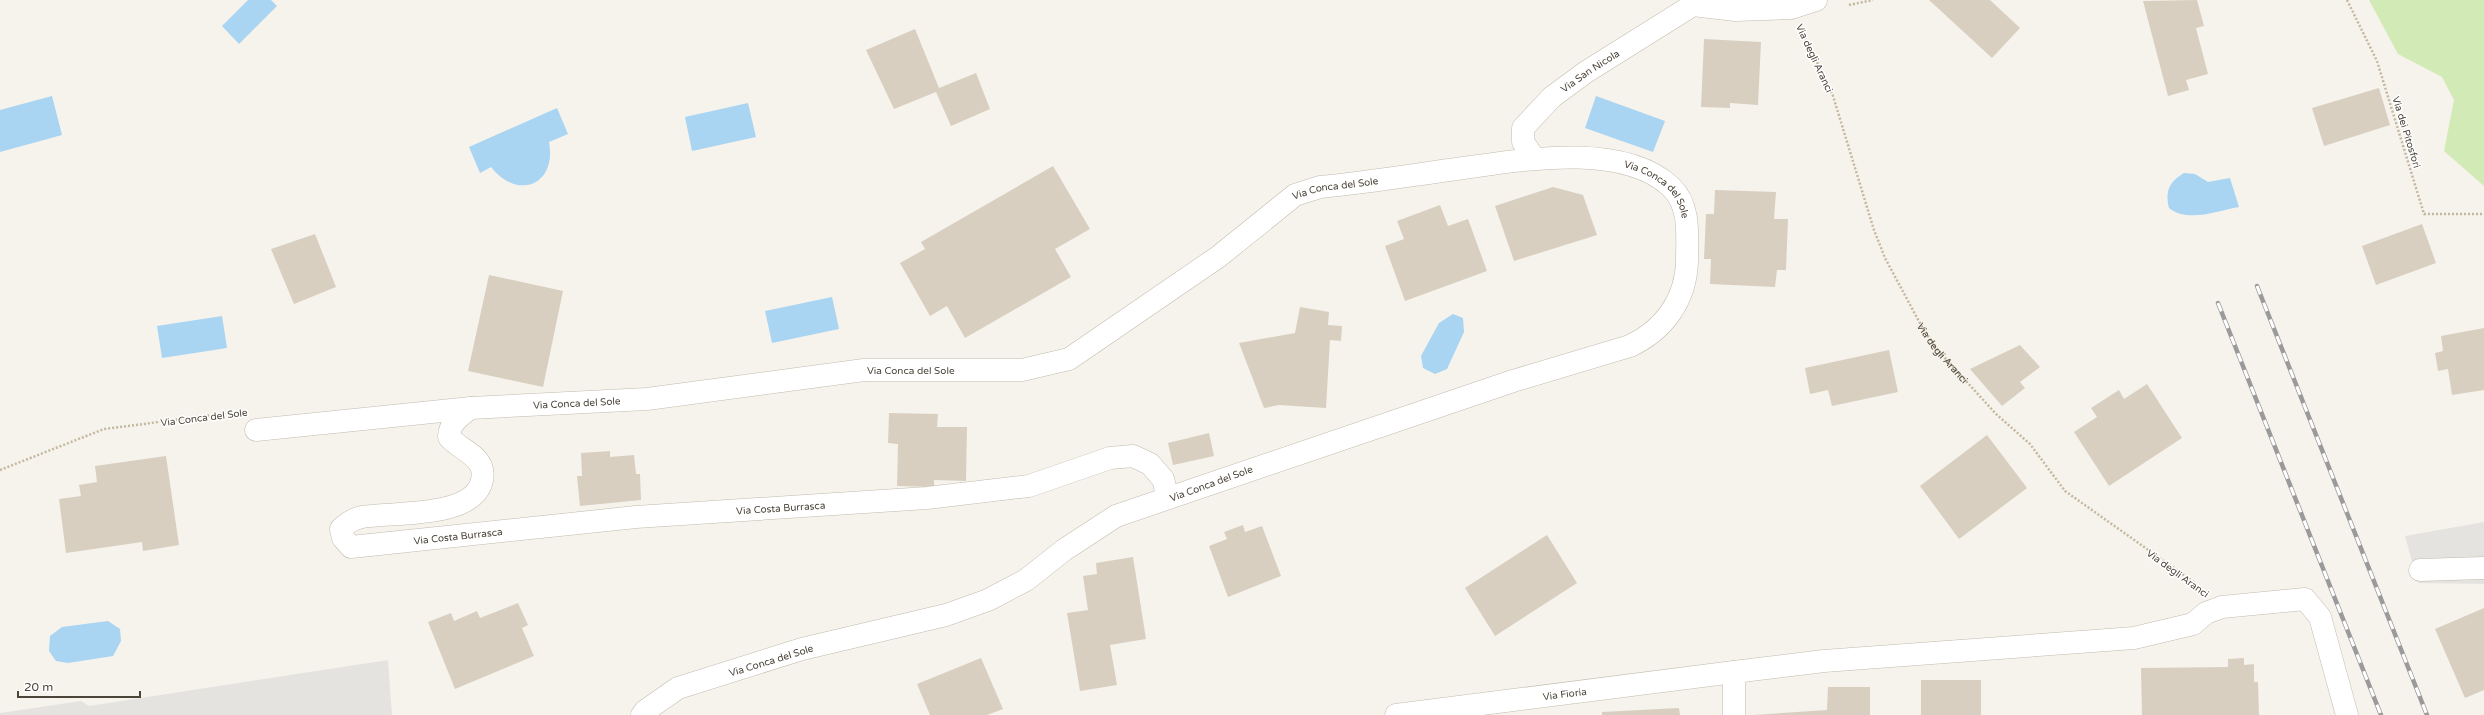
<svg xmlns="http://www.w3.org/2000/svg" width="2484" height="715" font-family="'Varela Round',sans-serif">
<rect width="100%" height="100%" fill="#f6f3ec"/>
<path fill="#d2eab5" d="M2369 0H2484V186L2444 151 2454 100 2442 77 2398 54Z"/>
<g fill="#e5e3e0">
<path d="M2484 522V584L2418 583 2405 536Z"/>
<path d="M388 660 392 715H0V713L81 701 89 706Z"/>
</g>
<g fill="#a9d4f2">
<path d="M248 0H271L277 6 239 44 222 26Z"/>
<path d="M52 96 62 135 0 152V110Z"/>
<path d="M1596 96 1665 121 1653 152 1585 128Z"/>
<path d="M748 103 756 137 692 151 685 117Z"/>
<path d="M557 108 568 134 549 142C557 185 518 201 491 167L480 173 469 147Z"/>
<path d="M2184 173 2195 174 2208 182 2230 178 2239 207C2217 211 2188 223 2169 208 2165 191 2169 182 2184 173Z"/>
<path d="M832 297 839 329 772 343 765 311Z"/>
<path d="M1453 314 1463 318 1464 332 1447 369 1435 374 1423 368 1421 356 1439 323Z"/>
<path d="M222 316 227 348 162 358 157 326Z"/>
<path d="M108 621 120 629 121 641 113 656 68 663 56 661 49 651 50 636 62 627Z"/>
</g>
<g fill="#d8cfc1">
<path d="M1929 0H1990L2020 28 1992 58Z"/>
<path d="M2197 0 2204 26 2196 28 2208 74 2186 80 2189 90 2168 96 2143 1Z"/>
<path d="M915 29 939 88 976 73 990 109 951 126 936 92 894 109 866 50Z"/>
<path d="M1704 39 1761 42 1758 105 1730 103V108L1701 107Z"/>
<path d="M2379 88 2390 125 2324 146 2312 108Z"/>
<path d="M1053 166 1090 229 1055 249 1071 277 965 338 947 306 930 316 900 263 925 249 921 242Z"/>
<path d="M1553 187 1583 195 1597 235 1514 261 1495 206Z"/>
<path d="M1715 190 1776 192 1774 219H1788L1786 270H1777L1775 287 1710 284 1711 259H1704L1706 214H1714Z"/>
<path d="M1440 205 1448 226 1468 219 1487 271 1405 301 1385 246 1404 239 1397 221Z"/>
<path d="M2422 224 2436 263 2376 285 2362 246Z"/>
<path d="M315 234 336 287 294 304 271 249Z"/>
<path d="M489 275 563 291 543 387 468 371Z"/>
<path d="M1300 307 1329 312 1328 325 1342 326 1341 341 1330 340 1326 408 1279 405 1264 408 1239 343 1295 333Z"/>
<path d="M2484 328V390L2452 395 2448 369 2438 371 2435 353 2443 351 2441 336Z"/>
<path d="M2020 345 2040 367 2020 382 2025 388 2002 406 1970 369Z"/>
<path d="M1889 350 1898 392 1832 406 1828 390 1810 394 1805 368Z"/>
<path d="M2147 384 2182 438 2109 486 2074 432 2097 417 2091 408 2119 390 2124 399Z"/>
<path d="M889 413 938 414 937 427H967L966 481 934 480V487L897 486 898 444 888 443Z"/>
<path d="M1209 433 1214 456 1173 465 1168 443Z"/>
<path d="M1987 435 2027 488 1959 539 1920 486Z"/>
<path d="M610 451V457L634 455 636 474H640L641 500 580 506 577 476H582L581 453Z"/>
<path d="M166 456 179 545 143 551 142 542 66 553 59 499 81 496 79 485 97 482 95 466Z"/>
<path d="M1243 525 1245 532 1262 526 1281 576 1228 597 1209 546 1227 539 1224 532Z"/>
<path d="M1547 535 1577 583 1495 636 1465 588Z"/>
<path d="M1133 557 1146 639 1110 645 1117 685 1080 691 1067 613 1088 610 1083 576 1097 574 1096 563Z"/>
<path d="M518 603 528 625 522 628 534 656 455 689 428 622 451 613 454 621 477 611 480 618Z"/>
<path d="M2484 608V690L2465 698 2435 629Z"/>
<path d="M981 658 1003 709 987 715H930L917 684Z"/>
<path d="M2244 658V665L2254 664V682H2258L2259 715H2142L2141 668 2228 667V659Z"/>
<rect x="1921" y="680" width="60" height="35"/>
<path d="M1828 687H1870V715H1753L1827 710Z"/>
<path d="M1679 708 1680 715H1602V712Z"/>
</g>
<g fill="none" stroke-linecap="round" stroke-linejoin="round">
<g stroke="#c2bbae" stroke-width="23">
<g id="minor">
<path id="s2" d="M1534 158 1523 142V128L1552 97 1586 72 1693 5 1735 10 1791 8 1816 0"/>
<path id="s3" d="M471 408C461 415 449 423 449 437 458 448 475 453 481 466 483 471 483 478 481 484 469 518 393 512 362 517 353 519 348 522 341 529L343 538 351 547 636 517 927 498 1029 486 1110 458 1133 456 1150 464 1163 479 1168 498"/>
<path id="s4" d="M256 430 471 408 647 399 864 370H1022L1069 359 1218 257 1295 195 1320 187C1363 183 1406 176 1449 170 1511 162 1620 139 1671 187 1691 206 1687 236 1687 261 1686 300 1664 330 1630 346L1513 381 1116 516 1064 550 1026 580 988 600 946 615 802 649 678 688 645 711 642 715"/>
<path d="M2420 570 2484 568"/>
<path id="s5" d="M1396 715 1734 672"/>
<path d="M1734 715V672L1824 661 2134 638 2193 624 2206 613 2222 607 2305 599 2320 617 2347 715"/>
</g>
</g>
<g stroke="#c4b79f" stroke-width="2.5" stroke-dasharray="2 2" stroke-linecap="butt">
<path d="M2347 0 2377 61 2424 214H2484"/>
<path d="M1849 5 1873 0"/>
<path id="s1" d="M1805 37 1833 96 1874 230 1885 258 1922 327 1936 348 1996 414 2030 444 2065 491 2195 583"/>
<path d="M0 470 104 429 229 413"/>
</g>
<use href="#minor" stroke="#fff" stroke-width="22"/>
<g stroke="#9a9a9a" stroke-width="4.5">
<g id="rail">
<path d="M2257 286 2427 715"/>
<path d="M2218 303 2381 715"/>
</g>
</g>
<use href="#rail" stroke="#fff" stroke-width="3" stroke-dasharray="9" stroke-linecap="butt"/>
</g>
<g text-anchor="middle" stroke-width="3" stroke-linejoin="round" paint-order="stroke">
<g font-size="10" fill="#4b4439" stroke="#fff">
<text transform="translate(1815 58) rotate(65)" y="4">Via degli Aranci</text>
<text dy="4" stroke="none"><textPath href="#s2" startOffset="122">Via San Nicola</textPath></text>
<text transform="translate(2407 132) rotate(73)" y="4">Via dei Pitosfori</text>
<text dy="4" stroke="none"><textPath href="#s4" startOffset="1138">Via Conca del Sole</textPath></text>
<text dy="4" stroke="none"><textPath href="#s4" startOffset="1474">Via Conca del Sole</textPath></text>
<text dy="4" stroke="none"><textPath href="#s1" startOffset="347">Via degli Aranci</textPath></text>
<text dy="4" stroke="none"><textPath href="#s4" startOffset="658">Via Conca del Sole</textPath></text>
<text dy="4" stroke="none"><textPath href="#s4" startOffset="322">Via Conca del Sole</textPath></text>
<text transform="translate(204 417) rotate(-7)" y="4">Via Conca del Sole</text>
<text transform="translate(1211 483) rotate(-20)" y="4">Via Conca del Sole</text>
<text dy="4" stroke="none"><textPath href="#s3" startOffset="706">Via Costa Burrasca</textPath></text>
<text dy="4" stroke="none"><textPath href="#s3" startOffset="382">Via Costa Burrasca</textPath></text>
<text transform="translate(2178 573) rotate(36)" y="4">Via degli Aranci</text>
<text transform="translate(771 660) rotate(-17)" y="4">Via Conca del Sole</text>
<text dy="4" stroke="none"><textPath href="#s5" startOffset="170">Via Fioria</textPath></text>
</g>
</g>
<path d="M18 691v6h122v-6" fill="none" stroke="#4b4439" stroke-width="2"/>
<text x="24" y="691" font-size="12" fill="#4b4439" stroke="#ffffff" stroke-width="3" paint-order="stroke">20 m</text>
</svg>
